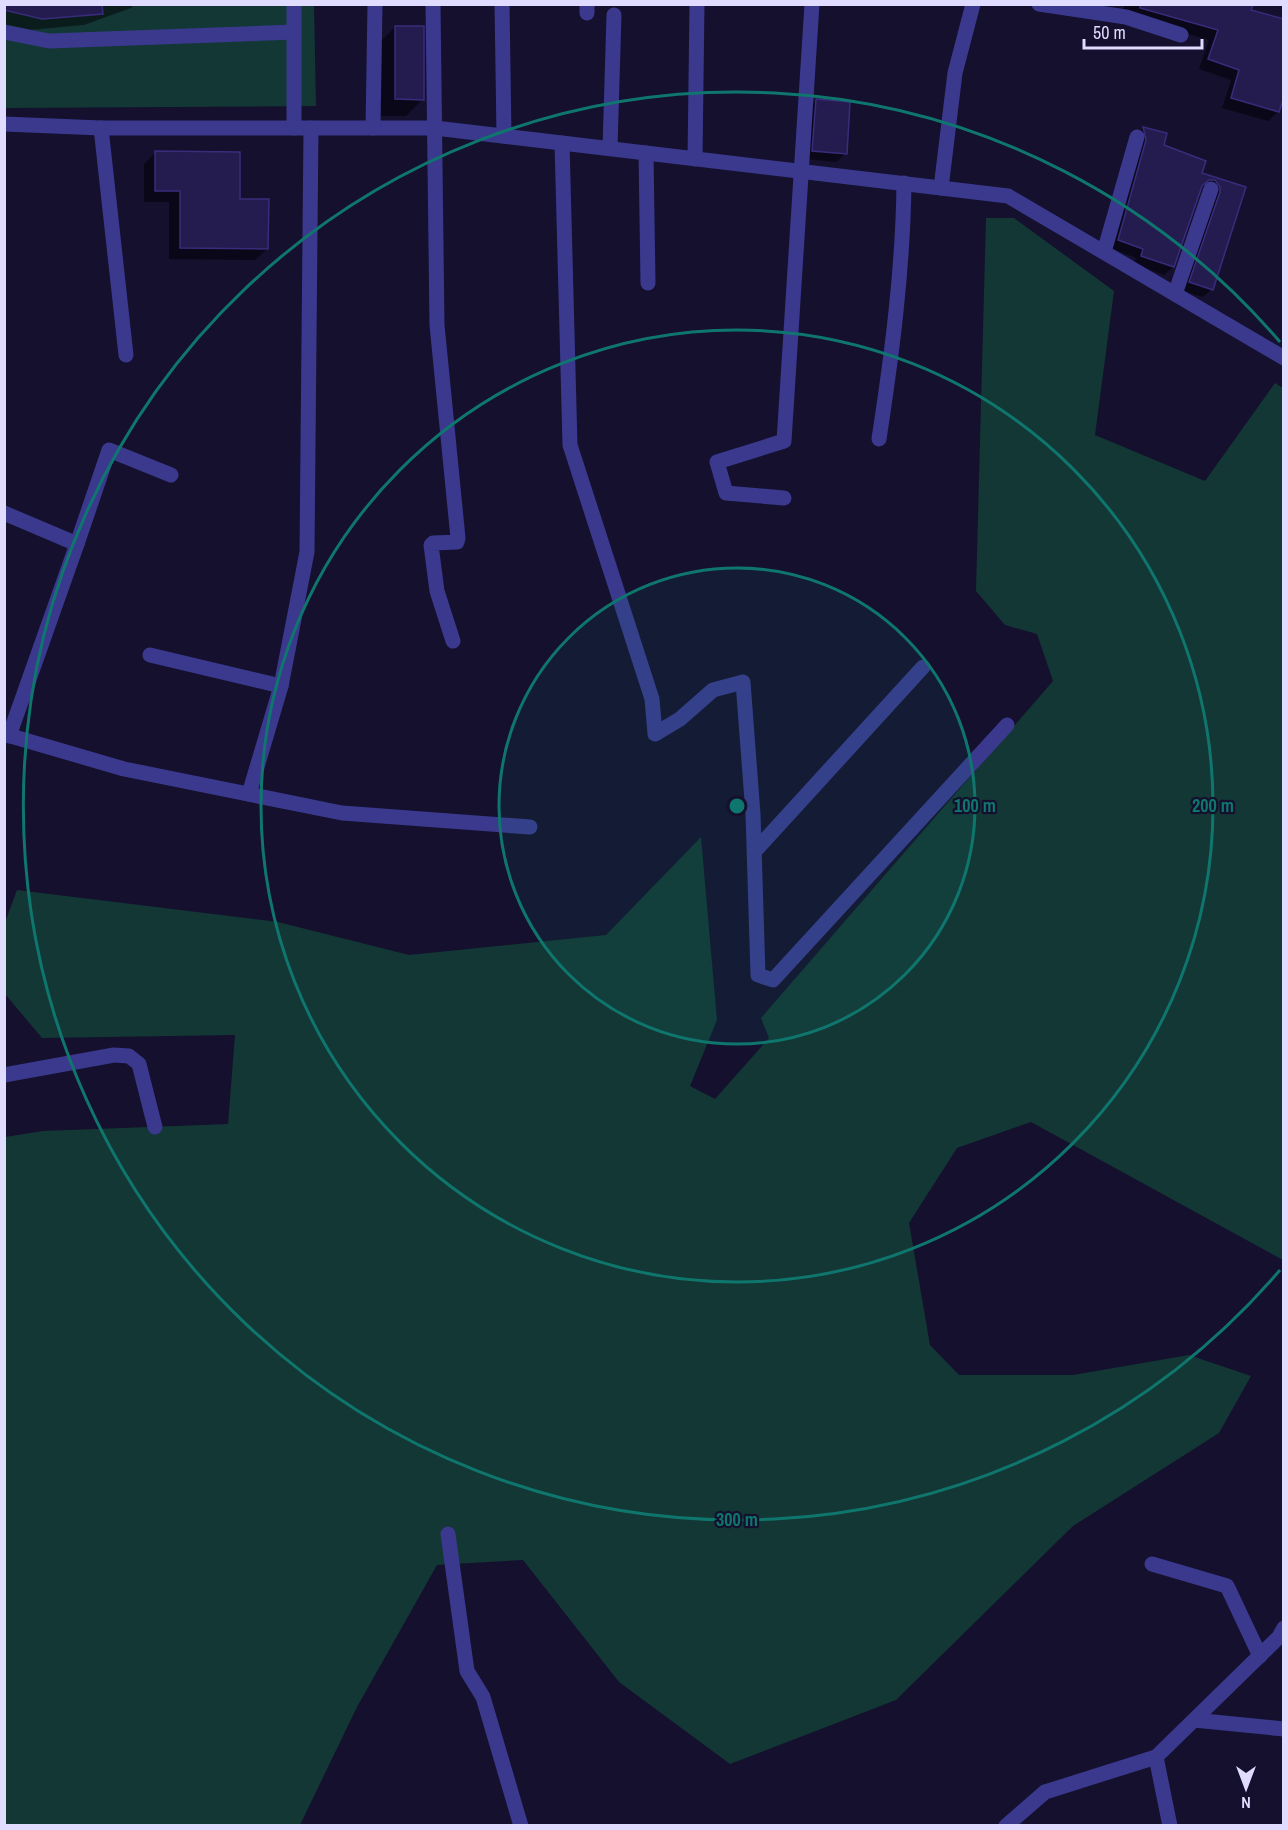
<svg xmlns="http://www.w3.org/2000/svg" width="1288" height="1830" font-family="'Archivo Narrow',sans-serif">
<rect width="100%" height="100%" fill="#14102d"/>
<g fill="#133735">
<path d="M4 5H314L316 106 5 108Z"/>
<path d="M986 218H1014L1114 291 1095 435 1205 481 1275 383 1283 388V1260L1031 1122 957 1148 909 1223 930 1345 959 1375H1073L1189 1355 1251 1376 1219 1433 1073 1526 896 1700 730 1764 619 1682 523 1560 437 1565 357 1707 300 1825H5V1137L43 1131 228 1124 235 1035 42 1038 5 994 4 925 17 890 278 922 409 955 606 935 701 837 717 1020 690 1086 715 1099 769 1038 761 1018 1053 681 1037 634 1005 625 976 591Z"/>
</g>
<g fill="#0007">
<path d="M4 4H136L131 8 84 25 30 30 4 24Z"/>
<path d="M1125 4H1251L1249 11 1278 112 1268 121 1222 108 1231 80 1199 69 1209 40 1122 15Z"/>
<path d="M395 27 423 99 406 116H378V44Z"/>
<path d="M816 101 845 153 837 162 805 159 808 109Z"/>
<path d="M1143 128 1165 134 1162 146 1200 174 1244 188 1212 289 1203 297 1182 291 1206 188 1200 187 1173 267 1164 275 1133 264 1136 258 1110 248 1135 136Z"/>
<path d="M156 152 238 200 267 249 255 260 169 259V202H144V164Z"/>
</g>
<g fill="#241b4f" stroke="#392c7c" stroke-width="1.5">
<path d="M4 4H102L103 14 42 19 4 10Z"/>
<path d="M1140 4H1253L1251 10 1284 19V97L1279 112 1231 98 1239 70 1208 59 1218 30 1140 8Z"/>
<path d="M395 26H424V100L395 99Z"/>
<path d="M816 99 850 102 847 154 812 151Z"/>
<path d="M1143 127 1167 133 1164 145 1206 161 1202 173 1246 187 1213 290 1189 282 1220 192V187L1215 180H1209L1202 186 1174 267 1141 256 1143 249 1118 240 1146 140Z"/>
<path d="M155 151 240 152V199H269L268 249 180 248V191H155Z"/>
</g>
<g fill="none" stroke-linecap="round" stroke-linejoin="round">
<g stroke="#3a398e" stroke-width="15">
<path d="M294 4V128"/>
<path d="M433 4 437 325 458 538 457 542 433 543 431 545 437 591 453 641"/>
<path d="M502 4 504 136"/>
<path d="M587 4V13"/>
<path d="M1039 4 1126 17 1181 35"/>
<path d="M4 32 49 41 294 32"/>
<path d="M4 124 101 128H435L1008 196 1284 358"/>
<path d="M101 128 126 355"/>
<path d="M373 128 375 4"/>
<path d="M562 143 570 445 652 699 655 734 680 719 713 690 743 682 753 814 758 975 773 980 1007 725"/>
<path d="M610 148 614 15"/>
<path d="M646 153 648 283"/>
<path d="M695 159 697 4"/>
<path d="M941 188 955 73 973 4"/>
<path d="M1104 252 1137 137"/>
<path d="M1175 294 1211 189"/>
<path d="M879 439C892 354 903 269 904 183"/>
<path d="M784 498 726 493 717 462 784 441 812 4"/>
<path d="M4 513 77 544"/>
<path d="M150 655 281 686"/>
<path d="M4 734 124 769 342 813 530 827"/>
<path d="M9 736 77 544 109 450 171 475"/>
<path d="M249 794 281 686 307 552 311 128"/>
<path d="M755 851 923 667"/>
<path d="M4 1075 114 1055 129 1056 139 1064 155 1127"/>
<path d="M448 1534 467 1671 483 1697 521 1826"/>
<path d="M1152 1564 1227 1586 1260 1656"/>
<path d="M1194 1720 1284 1729"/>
<path d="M1156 1757 1170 1826"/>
<path d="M1006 1826 1045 1792 1156 1757 1279 1637 1284 1628"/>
</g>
</g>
<circle cx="737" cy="806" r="238" fill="#0f766e" fill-opacity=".12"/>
<g fill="none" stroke="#0f766e" stroke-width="3">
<circle cx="737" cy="806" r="238"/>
<circle cx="737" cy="806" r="476"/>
<path d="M1280 1270A714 714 0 1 1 1280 342"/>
</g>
<circle cx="737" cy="806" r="9" fill="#0f766e" stroke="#14102d" stroke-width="3"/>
<g font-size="18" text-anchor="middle" font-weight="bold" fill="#0f766e" stroke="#14102d" stroke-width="4.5" stroke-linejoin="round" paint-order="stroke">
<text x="975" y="812">100 m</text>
<text x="1213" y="812">200 m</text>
<text x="737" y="1526">300 m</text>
</g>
<rect width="1288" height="1830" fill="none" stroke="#dfdcff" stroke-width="12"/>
<g transform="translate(1246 1788) rotate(180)" stroke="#14102d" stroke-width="4.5" paint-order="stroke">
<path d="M0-4.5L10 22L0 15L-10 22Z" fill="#dfdcff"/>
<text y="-9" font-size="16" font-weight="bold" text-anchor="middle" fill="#dfdcff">N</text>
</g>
<path d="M1084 39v9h118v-9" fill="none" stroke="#dfdcff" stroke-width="3"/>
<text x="1093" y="39" font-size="18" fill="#dfdcff" stroke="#14102d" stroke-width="4.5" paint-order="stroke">50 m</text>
</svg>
